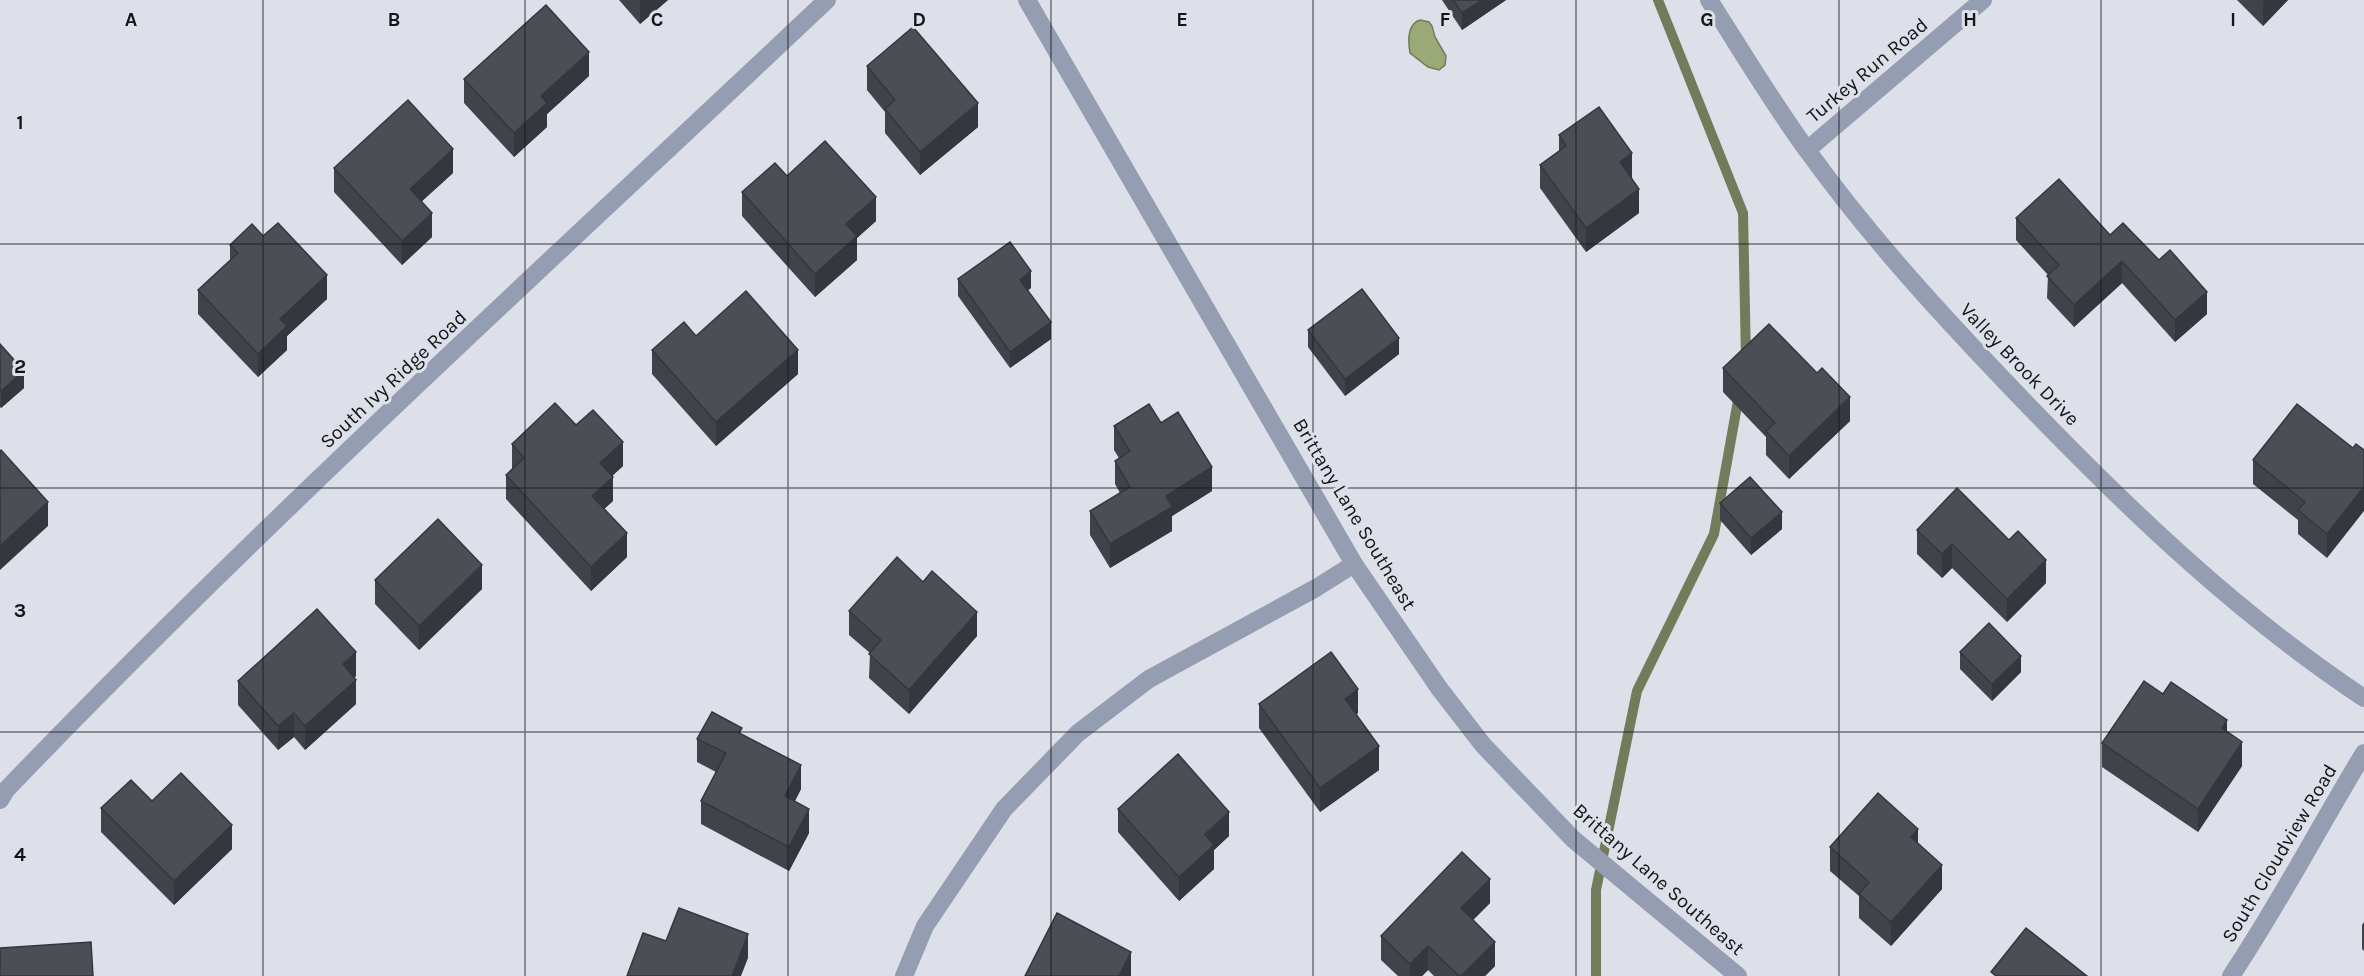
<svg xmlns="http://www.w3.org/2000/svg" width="2364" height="976" font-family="Karla,sans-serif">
<rect width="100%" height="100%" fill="#dde0e9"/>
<path fill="#9ba976" stroke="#727c5a" stroke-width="1.5" d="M1420 20 1429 22 1432 26 1435 37 1446 56 1445 65 1439 70 1428 67 1410 53C1408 41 1407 24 1420 20Z"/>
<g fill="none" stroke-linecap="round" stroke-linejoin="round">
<g stroke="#727c5a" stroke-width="10">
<path d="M1658 0 1743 213 1746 359"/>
<path d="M1596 976V890L1637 691 1714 534 1739 395"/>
</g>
<g stroke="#959db2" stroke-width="18">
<path d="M1027 0 1354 564 1439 688 1483 745 1573 839 1738 976"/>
<path d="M1709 0C1741 50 1772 102 1807 150 1871 239 1946 320 2022 399 2127 508 2237 614 2364 698"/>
<path d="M1807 150 1983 0"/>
<path d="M0 800 6 790C269 516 551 261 827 0"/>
<path d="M904 976 925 926 1004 809 1078 733 1149 679 1316 588 1354 564"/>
<path d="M2231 976C2279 904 2319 827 2364 753"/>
</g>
</g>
<g fill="#41434a">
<path d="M619 0H668L640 24Z"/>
<path d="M1442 0H1506L1462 30Z"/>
<path d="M2237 0H2288L2263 26Z"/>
<path d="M867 66 978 127 920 175 885 133V112L867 90Z"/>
<path d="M589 76 547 114V127L514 157 464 103V79Z"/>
<path d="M1559 135 1632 177 1639 213 1586 252 1540 188V165L1559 151Z"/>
<path d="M334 168 453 173 422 201 432 237 402 265 334 192Z"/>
<path d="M787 176 876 221 857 238V260L815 297 742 216V192Z"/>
<path d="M2016 218 2110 235 2207 314 2175 342 2122 283 2074 327 2047 298 2048 275 2016 240Z"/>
<path d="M263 236 327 299 287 336V350L258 377 198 314V290L230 260V245Z"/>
<path d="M958 279 1031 288 1028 290 1051 339 1010 368 958 296Z"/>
<path d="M1308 330 1399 354 1345 396 1308 347Z"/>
<path d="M696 336 798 374 716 446 652 374V350Z"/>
<path d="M0 344 24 388 1 408 0 407Z"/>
<path d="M1723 368 1850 421 1789 479 1766 455V437L1723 392Z"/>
<path d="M1161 423 1212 491 1172 516V531L1110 568 1090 535V511L1120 493 1115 484V461L1119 458 1114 450V426Z"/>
<path d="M576 425 623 466 612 476 613 501 604 509 627 557 591 591 506 499V475L513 469 512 468V444Z"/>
<path d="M2353 448 2327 558 2298 534V520L2253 484V460Z"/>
<path d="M1720 503 1782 529 1751 555 1720 520Z"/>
<path d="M1917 530 2046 583 2007 622 1952 568 1942 578 1917 554Z"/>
<path d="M375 580 482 589 419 650 375 604Z"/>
<path d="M849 611 977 636 909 714 869 678 870 653 849 635Z"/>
<path d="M1960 652 2021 672 1992 701 1960 669Z"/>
<path d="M356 676 354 678 356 704 305 750 294 737 278 750 238 705V681Z"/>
<path d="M2163 694 2227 731 2242 766 2198 832 2102 767V743Z"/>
<path d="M1259 704 1358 713 1356 715 1379 770 1320 812 1259 728Z"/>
<path d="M742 734 801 789 795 801 809 833 789 871 701 824V801L716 772 697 762V739Z"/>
<path d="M152 801 232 849 174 905 101 832V808Z"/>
<path d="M1118 809 1229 836 1214 850V869L1179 901 1118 832Z"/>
<path d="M1918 844 1942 889 1891 946 1859 918V896L1830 871V847Z"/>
<path d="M1490 903 1473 920 1495 966 1485 976H1434L1428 970 1422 976H1398L1381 960V936Z"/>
<path d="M2364 922V951L2362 949V925Z"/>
</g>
<g fill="#35373c">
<path d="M640 0H668L640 24Z"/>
<path d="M1482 0H1506L1462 30V13Z"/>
<path d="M2265 0H2288L2263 26V2Z"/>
<path d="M589 52V76L547 114V127L514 157V133L541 96Z"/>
<path d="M978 103V127L920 175V152Z"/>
<path d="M453 149V173L410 212V189Z"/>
<path d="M1632 153V177L1620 186V162Z"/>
<path d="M1639 189V213L1586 252V228Z"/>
<path d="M876 197V221L857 238V260L815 297V274L846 224Z"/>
<path d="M432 213V237L402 265V241Z"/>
<path d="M2122 261V283L2074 327V305Z"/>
<path d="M1031 271V288L1020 296V280Z"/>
<path d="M327 275V299L287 336V350L258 377V354L280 319Z"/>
<path d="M2207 292V314L2175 342V320Z"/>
<path d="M1051 322V339L1010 368V352Z"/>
<path d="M1399 338V354L1345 396V379Z"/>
<path d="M798 350V374L716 446V422Z"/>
<path d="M24 371V388L1 408V391Z"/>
<path d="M1850 397V421L1789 479V456Z"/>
<path d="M623 442V466L600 487V463Z"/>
<path d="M1212 467V491L1172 516V531L1110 568V544L1166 496Z"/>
<path d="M613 477V501L592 520V496Z"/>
<path d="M2364 487V511L2327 558V534Z"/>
<path d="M48 502V526L0 570V546Z"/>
<path d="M1782 512V529L1751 555V538Z"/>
<path d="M627 533V557L591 591V567Z"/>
<path d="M1952 544V568L1942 578V554Z"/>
<path d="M2046 560V583L2007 622V599Z"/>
<path d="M482 565V589L419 650V626Z"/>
<path d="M977 612V636L909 714V690Z"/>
<path d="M356 652V676L343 688V664Z"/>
<path d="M2021 656V672L1992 701V684Z"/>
<path d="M356 680V704L305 750V726Z"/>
<path d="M1358 689V713L1345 723V699Z"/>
<path d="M294 713V737L278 750V726Z"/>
<path d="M2227 720V744L2222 728Z"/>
<path d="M2242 742V766L2198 832V809Z"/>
<path d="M1379 746V770L1320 812V788Z"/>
<path d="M801 765V789L785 820V796Z"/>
<path d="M809 809V833L789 871V847Z"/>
<path d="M1229 812V836L1214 850V869L1179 901V877L1205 834Z"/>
<path d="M232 825V849L174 905V881Z"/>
<path d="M1918 829V853L1911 837Z"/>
<path d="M1942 865V889L1891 946V922Z"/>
<path d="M1490 879V903L1461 932V908Z"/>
<path d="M748 934V958L741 976H732Z"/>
<path d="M1495 942V966L1485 976H1461Z"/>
<path d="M1428 946V970L1422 976H1410V964Z"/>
<path d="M1131 952V976H1119Z"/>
</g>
<g fill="#4c4e56" stroke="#35373c" stroke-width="1.5">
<path d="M1453 0H1482L1462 13Z"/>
<path d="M546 5 589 52 541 96 547 103 514 133 464 79Z"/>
<path d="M913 27 978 103 920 152 885 109 895 100 867 66Z"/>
<path d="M408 100 453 149 410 189 432 213 402 241 334 168Z"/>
<path d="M1599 107 1632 153 1620 162 1639 189 1586 228 1540 165 1566 146 1559 135Z"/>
<path d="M825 141 876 197 846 224 857 236 815 274 742 192 775 163 787 176Z"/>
<path d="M2059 179 2110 235 2123 223 2159 260 2170 250 2207 292 2175 320 2122 261 2074 305 2047 276 2059 265 2016 218Z"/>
<path d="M278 223 327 275 280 319 287 326 258 354 198 290 238 253 230 245 252 224 263 236Z"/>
<path d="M1010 242 1031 271 1020 280 1051 322 1010 352 958 279Z"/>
<path d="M1362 289 1399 338 1345 379 1308 330Z"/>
<path d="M746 291 798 350 716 422 652 350 684 322 696 336Z"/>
<path d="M1769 324 1817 373 1822 368 1850 397 1789 456 1766 431 1775 423 1723 368Z"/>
<path d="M0 344 24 371 1 391 0 390Z"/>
<path d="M555 403 576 425 593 410 623 442 600 463 613 477 592 496 627 533 591 567 506 475 524 458 512 444Z"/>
<path d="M1149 404 1161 423 1178 412 1212 467 1166 496 1172 507 1110 544 1090 511 1130 487 1115 461 1130 451 1114 426Z"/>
<path d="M2297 404 2353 448 2356 444 2364 450V487L2327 534 2298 510 2305 502 2253 460Z"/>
<path d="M1 450 48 502 0 546V451Z"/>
<path d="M1750 477 1782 512 1751 538 1720 503Z"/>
<path d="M1957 488 2009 540 2018 531 2046 560 2007 599 1952 544 1942 554 1917 530Z"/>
<path d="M438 519 482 565 419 626 375 580Z"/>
<path d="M897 557 923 582 932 571 977 612 909 690 869 654 881 640 849 611Z"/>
<path d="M317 609 356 652 343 664 356 680 305 726 294 713 278 726 238 681Z"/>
<path d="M1989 623 2021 656 1992 684 1960 652Z"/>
<path d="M1331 652 1358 689 1345 699 1379 746 1320 788 1259 704Z"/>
<path d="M2144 681 2163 694 2171 682 2227 720 2222 728 2242 742 2198 809 2102 743Z"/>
<path d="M712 712 742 728 739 733 801 765 785 796 809 809 789 847 701 801 726 753 697 739Z"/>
<path d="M1178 754 1229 812 1205 834 1214 845 1179 877 1118 809Z"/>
<path d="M181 773 232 825 174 881 101 808 131 780 152 801Z"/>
<path d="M1878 793 1918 829 1911 837 1942 865 1891 922 1859 894 1869 882 1830 847Z"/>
<path d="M1462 852 1490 879 1461 908 1495 942 1461 976H1459L1428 946 1410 964 1381 936Z"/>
<path d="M679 908 748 934 732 976H627L643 933 666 941Z"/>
<path d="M1057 913 1131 952 1119 976H1025Z"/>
<path d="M2026 928 2087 976H1996L1991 972Z"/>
<path d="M91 942 93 976H0V948Z"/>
</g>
<path fill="none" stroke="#131417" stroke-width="1.5" stroke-opacity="0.55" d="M263 0V976M525 0V976M788 0V976M1051 0V976M1313 0V976M1576 0V976M1839 0V976M2101 0V976M0 244H2364M0 488H2364M0 732H2364"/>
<g text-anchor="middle" stroke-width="6" stroke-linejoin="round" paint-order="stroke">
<g font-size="20" fill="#131417" stroke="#dde0e9">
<text transform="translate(1867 70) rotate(-40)" y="7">Turkey Run Road</text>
<text transform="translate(2020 364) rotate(46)" y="7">Valley Brook Drive</text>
<text transform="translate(393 379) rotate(-43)" y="7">South Ivy Ridge Road</text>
<text transform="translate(1355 514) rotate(59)" y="7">Brittany Lane Southeast</text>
<text transform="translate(2279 853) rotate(-59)" y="7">South Cloudview Road</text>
<text transform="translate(1659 879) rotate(41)" y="7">Brittany Lane Southeast</text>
</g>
</g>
<g font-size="20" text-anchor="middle" font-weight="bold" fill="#131417" stroke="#dde0e9" stroke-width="6" stroke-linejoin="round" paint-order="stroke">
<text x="131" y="26">A</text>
<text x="394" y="26">B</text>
<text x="657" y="26">C</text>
<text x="919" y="26">D</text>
<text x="1182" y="26">E</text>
<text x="1445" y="26">F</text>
<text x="1707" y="26">G</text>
<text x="1970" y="26">H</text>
<text x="2233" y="26">I</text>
<text x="20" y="129">1</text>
<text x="20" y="373">2</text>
<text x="20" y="617">3</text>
<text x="20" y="861">4</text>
</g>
</svg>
